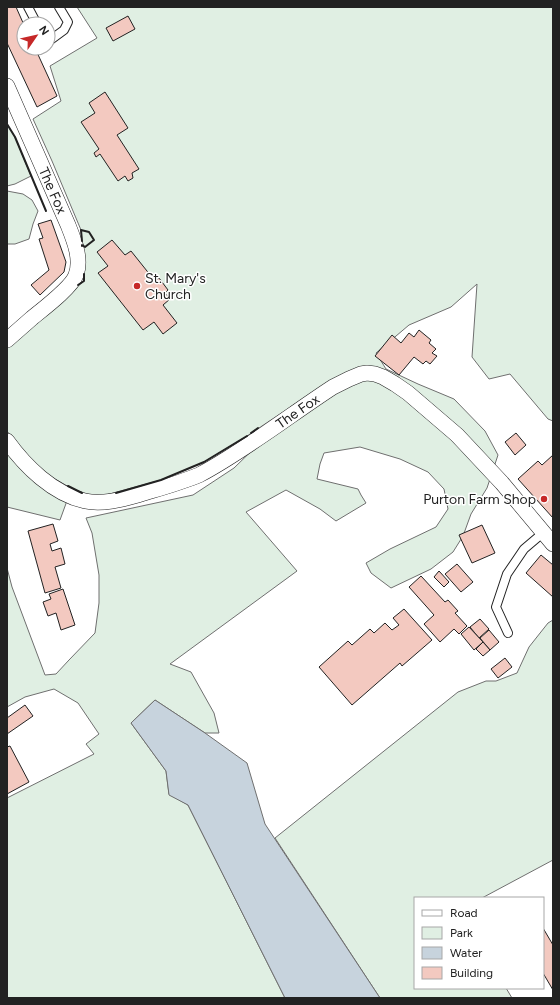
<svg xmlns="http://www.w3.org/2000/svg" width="560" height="1005" font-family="Figtree,sans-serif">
<rect width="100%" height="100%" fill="#fff"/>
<g fill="#e0efe3" stroke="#6f6f6f">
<path d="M77 7H553V421L548 419 510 374 489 379 472 357 477 284 451 307 409 325 376 353 386 369 418 384 454 399 485 431 498 455 487 488 471 514 463 536 453 552 431 569 391 588 371 573 366 563 390 549 436 527 448 509 444 489 428 472 400 459 360 447 324 453 320 464 317 479 358 489 361 495 366 503 336 521 320 509 286 490 246 512 297 571 170 664 191 672 214 713 219 733H205L155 700 131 723 166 771 169 794 188 805 285 998H7V798L94 754 86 744 99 734 78 703 54 689 25 697 7 707V568L12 587 45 675 56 674 69 660 95 633 99 603V575L92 533 86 518 193 495 234 468 270 433 301 400 247 436 204 462 161 480 102 496 85 494 69 487 48 475 35 466 10 435 7 431V347L84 281 82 245 84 246 82 242 81 230 52 161 33 119 61 101 50 66 97 38Z"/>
<path d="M7 124 15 137 31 176 15 184 7 186Z"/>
<path d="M7 191 23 194 32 200 38 211 33 224 29 239 15 244H7Z"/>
<path d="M7 449 68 498 60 520 7 507Z"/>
<path d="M553 620V860L482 898H415V988H506L512 998H380L275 838 458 692 486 681H496L517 673 529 647 548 623Z"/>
</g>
<path fill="#c7d3dd" stroke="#6f6f6f" d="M155 700 205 733 247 763 265 824 380 998H285L188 805 169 795 166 771 131 723Z"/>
<g fill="#f3c9c0" stroke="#222">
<path d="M7 7H16L24 25V48H35L57 96 37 107 7 43Z"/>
<path d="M128 16 135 29 113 41 106 28Z"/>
<path d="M105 92 128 128 117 135 139 169 132 173 133 178 128 181 125 176 118 181 100 154 96 157 94 153 99 149 81 122 95 113 89 103Z"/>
<path d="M51 220 66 262 64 272 40 295 31 285 49 270 39 239 43 238 38 224Z"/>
<path d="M112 240 125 255 131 251 155 281 159 278 168 290 165 293 170 299 163 305 177 323 163 334 154 322 143 330 98 273 108 266 97 252Z"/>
<path d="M419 330 431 340 429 343 436 349 432 353 437 356 430 364 426 361 423 364 414 357 399 375 375 356 392 335 401 343 409 333 414 337Z"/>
<path d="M516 433 526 445 515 455 505 442Z"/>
<path d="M553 455V518L518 479 538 461 542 465Z"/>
<path d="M53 524 58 541 50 544 52 551 61 548 65 564 55 567 61 588 45 593 28 531Z"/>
<path d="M482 525 495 553 472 563 459 535Z"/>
<path d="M541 555 553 565V597L526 573Z"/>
<path d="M457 564 473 582 461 592 445 574Z"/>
<path d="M439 571 449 582 444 587 434 577Z"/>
<path d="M421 576 445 602 448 600 458 611 455 613 467 626 459 634 454 629 440 642 424 624 434 615 409 587Z"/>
<path d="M63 589 75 625 61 630 56 613 48 616 43 602 51 599 49 594Z"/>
<path d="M404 609 432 640 402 666 400 663 352 705 319 667 348 641 352 645 370 629 374 633 385 623 392 630 399 625 393 618Z"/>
<path d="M480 619 489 629 479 638 470 627Z"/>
<path d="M469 627 483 642 474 650 461 634Z"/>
<path d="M489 630 499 642 490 650 480 638Z"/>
<path d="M483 642 490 650 483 656 476 649Z"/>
<path d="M505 658 512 667 498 678 491 669Z"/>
<path d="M25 705 33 716 7 734V718Z"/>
<path d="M10 746 29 782 7 794V747Z"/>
<path d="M543 928 553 945V990L543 973Z"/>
</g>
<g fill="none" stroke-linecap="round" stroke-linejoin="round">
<g stroke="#222" stroke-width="10">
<g id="service">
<path d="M28 7 37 24"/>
<path d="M48 40 49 41 64 30 68 22 59 7"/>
<path d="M508 633 496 607 507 574 524 549 544 532"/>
</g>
</g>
<g stroke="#222" stroke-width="16">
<g id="minor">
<path id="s1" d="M7 86 68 225C74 240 82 259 76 275 72 287 43 309 32 318 24 325 15 333 7 340"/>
<path id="s2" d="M7 441C25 466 53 494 85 501 103 505 123 499 141 494 161 488 180 483 199 475 222 463 244 448 266 433 288 418 310 402 333 387L349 379 361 374 367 373 375 374 383 377 395 384 408 393 457 435 502 483 553 544"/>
</g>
</g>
<use href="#service" stroke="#fff" stroke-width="8"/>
<use href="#minor" stroke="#fff" stroke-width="15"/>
<g stroke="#222" stroke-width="2">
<path d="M7 124 15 137 46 211"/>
<path d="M82 241 81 230 89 232 94 240 85 247 82 245V246"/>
<path d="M78 285 84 281V274"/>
<path d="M251 433 258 428"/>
<path d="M68 486 82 493"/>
<path d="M116 493 161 480 204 462 247 436"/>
</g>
</g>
<g fill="#c62828" stroke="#fff" stroke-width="1.5">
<circle cx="137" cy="286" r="4"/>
<circle cx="544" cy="499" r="4"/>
</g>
<g text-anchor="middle" stroke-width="3" stroke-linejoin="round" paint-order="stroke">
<g font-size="14" fill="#222" stroke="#fff">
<text dy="5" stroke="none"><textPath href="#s1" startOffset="114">The Fox</textPath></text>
<text dy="5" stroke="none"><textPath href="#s2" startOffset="336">The Fox</textPath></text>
</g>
<g font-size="14" fill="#222" stroke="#fff" text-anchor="start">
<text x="145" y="283">St. Mary's<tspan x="145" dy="16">Church</tspan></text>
<text x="536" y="504" text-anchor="end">Purton Farm Shop</text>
</g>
</g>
<rect width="560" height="1005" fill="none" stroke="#222222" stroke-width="16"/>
<rect x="414" y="897" width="130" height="92" fill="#ffffff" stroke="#a7a7a7"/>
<rect x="422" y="910" width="20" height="6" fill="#ffffff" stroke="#a7a7a7"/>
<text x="450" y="917" font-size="12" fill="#222222">Road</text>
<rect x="422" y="927" width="20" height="12" fill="#e0efe3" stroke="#a7a7a7"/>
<text x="450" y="937" font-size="12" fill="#222222">Park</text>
<rect x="422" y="947" width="20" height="12" fill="#c7d3dd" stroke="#a7a7a7"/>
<text x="450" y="957" font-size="12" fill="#222222">Water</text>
<rect x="422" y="967" width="20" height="12" fill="#f3c9c0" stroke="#a7a7a7"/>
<text x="450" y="977" font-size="12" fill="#222222">Building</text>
<g transform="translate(36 36) rotate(56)"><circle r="19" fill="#ffffff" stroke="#a7a7a7"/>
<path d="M0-3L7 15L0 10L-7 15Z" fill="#c62828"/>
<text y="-6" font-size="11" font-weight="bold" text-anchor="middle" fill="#222222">N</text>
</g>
</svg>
